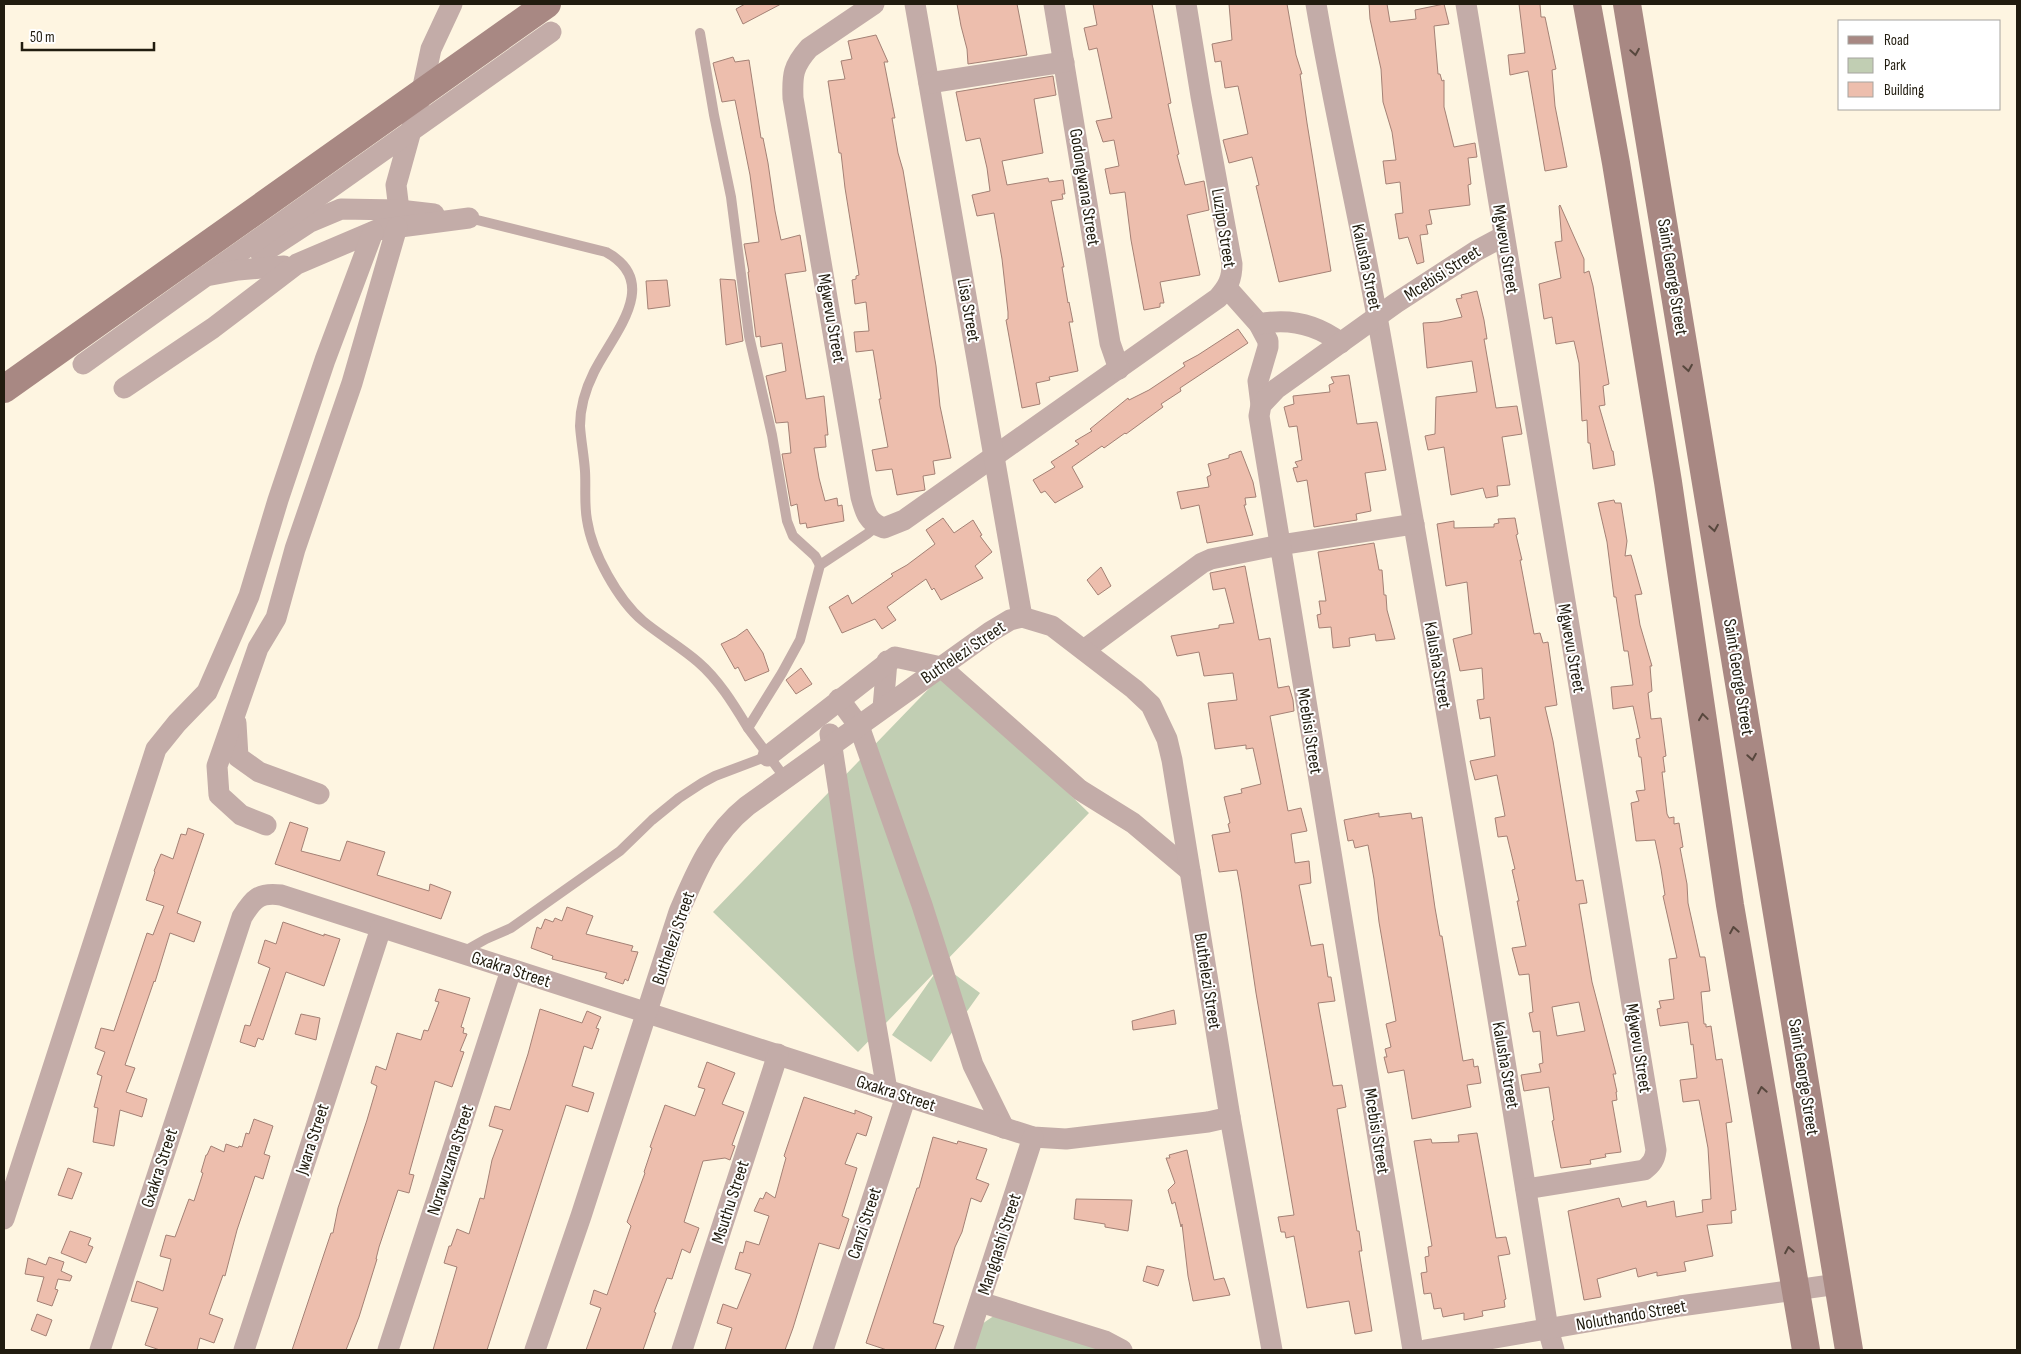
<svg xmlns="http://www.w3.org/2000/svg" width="2021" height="1354" font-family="'Sofia Sans Condensed',sans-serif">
<rect width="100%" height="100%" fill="#fef5e1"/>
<g fill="#c1ceb3">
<path d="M944 673 1089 813 942 965 980 993 931 1062 892 1035 938 969 858 1052 713 912Z"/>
<path d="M995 1315 1111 1350H973L982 1324Z"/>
</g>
<g fill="#edbead" stroke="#a48175" fill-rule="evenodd">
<path d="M745 4H781L743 24 736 9Z"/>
<path d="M957 4H1017L1027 55 968 64 967 49 961 26Z"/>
<path d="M1093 4H1152L1171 103 1168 104 1179 154 1177 155 1185 185 1204 181 1209 210 1187 215 1200 275 1160 282 1164 303H1160V307L1144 310 1131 240 1125 192 1110 194 1105 169 1119 166 1114 140 1103 142 1096 121 1112 118 1097 48 1089 50 1084 28 1097 25Z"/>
<path d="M1229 4H1287L1296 55 1302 74H1300L1307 123 1331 271 1279 282 1256 186 1259 185 1252 157 1229 163 1223 140 1248 134 1238 86 1225 88 1221 61 1215 62 1212 44 1232 40Z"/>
<path d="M1369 4H1387L1390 22 1416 19 1415 10 1444 4 1449 24 1434 26 1438 74H1440L1442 81 1444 80V107L1454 147 1475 143 1477 157 1468 158 1471 184 1468 185 1470 205 1429 210 1432 224 1426 225 1428 234 1420 235 1424 262 1417 264 1408 237 1399 239 1395 214 1403 213 1400 182 1386 184 1383 161 1396 160 1392 132 1383 102 1381 69 1370 19Z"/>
<path d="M1519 4H1540L1541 17H1545L1556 69 1552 70 1555 106 1567 167 1545 171 1528 71 1510 75 1508 55 1525 53Z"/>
<path d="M876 35 888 62H884L895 118H892L898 153 903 170 936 366 940 406 951 458 933 461 935 474 923 476 925 490 897 495 892 469 876 471 872 450 888 447 879 399H881L873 350 856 352 854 332 869 331 866 302 855 304 852 280 856 279V276L859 275 845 188 841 153H839L828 81 845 79 841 61 852 59 848 41Z"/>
<path d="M733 57 735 62 749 60 761 138H763L768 163 775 211 781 240 800 235 806 271 785 274 806 399 824 396 828 435H825L826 447 814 448 819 478 825 501 837 498 838 506 842 505 844 521 807 528 806 523 800 524 797 504 791 506 782 454 791 453 788 422 776 423 766 376 786 371 782 343 761 347 760 336 756 337 748 272H749L744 244 759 242 750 175 735 100 722 102 713 63Z"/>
<path d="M1053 76 1056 95 1034 99 1043 153 1002 161 1007 185 1048 178 1049 182 1063 180 1065 194H1062L1063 199 1051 201 1064 267H1062L1068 303 1069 302 1073 322H1069L1078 371 1049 377 1050 380 1036 383 1040 404 1022 408 1006 320 1008 319V312L1002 259 994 213 977 216 972 195 990 191 987 168 980 138 966 141 956 92Z"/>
<path d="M1560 205 1584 259V273L1589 271 1593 286 1609 384 1603 386 1605 405 1599 406 1612 451H1613L1615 465 1593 469 1590 443H1588L1587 420 1582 421 1579 363 1574 341 1556 344 1552 317 1544 319 1539 284 1561 278 1555 242 1562 241 1559 206Z"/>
<path d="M720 279 735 280 743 341 726 345Z"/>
<path d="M667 280 670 306 648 309 646 281Z"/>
<path d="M1477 291 1484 320 1487 339H1484L1496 408 1517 406 1522 434 1502 437 1510 485 1497 486 1498 496 1486 498 1483 488 1451 495 1444 447 1428 450 1425 436 1435 434 1436 397 1477 392 1472 361 1427 368 1423 323 1439 322 1462 317 1456 299 1462 298 1461 295Z"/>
<path d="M1238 329 1248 343 1180 388 1181 391 1161 404 1163 407 1126 434 1125 433 1104 448 1102 446 1072 467 1083 487 1055 503 1045 491 1041 493 1033 480 1055 467 1051 462 1079 444 1075 441 1092 431 1090 429 1128 398 1129 400 1149 390 1185 366 1183 363 1198 355Z"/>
<path d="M1349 375 1357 424 1377 422 1386 470 1365 473 1371 511 1356 514 1357 520 1314 527 1307 480 1297 482 1293 468 1298 467 1295 462 1302 460 1297 426 1289 427 1284 407 1294 404 1293 396 1330 392 1329 385 1334 383 1331 377Z"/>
<path d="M1241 451 1253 482 1256 497 1245 498 1246 505H1244L1253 535 1207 543 1199 505 1181 509 1177 492 1209 487 1207 477 1211 475 1208 464 1229 458V455Z"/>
<path d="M1614 500 1615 503H1621L1627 541 1625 556 1631 555 1642 594 1635 595 1640 625 1652 666H1650L1652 691 1648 693 1651 719 1661 718 1666 756 1663 757 1665 772H1662L1667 814 1669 818 1674 817V824L1679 823 1683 847 1680 848 1687 884 1688 903 1700 957H1705L1707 970 1710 991 1701 992 1704 1024H1706V1027L1711 1026 1716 1060 1722 1059 1732 1122 1726 1123 1736 1210 1731 1211 1732 1223 1707 1225 1713 1256 1684 1262 1686 1271 1657 1276V1272L1638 1277 1636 1268 1597 1279 1601 1297 1584 1300 1568 1211 1619 1198 1622 1207 1646 1201 1647 1207 1674 1201 1676 1217 1703 1212 1702 1200 1711 1199 1708 1148 1699 1100 1683 1102 1680 1080 1697 1078 1693 1044 1691 1045 1688 1022 1660 1026 1657 1009 1661 1008 1659 1001 1674 999 1669 959 1677 958 1663 896 1665 895 1661 869 1655 840 1636 841 1631 803 1639 801 1636 791 1645 790 1641 757H1639L1636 739 1640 738 1633 706 1613 709 1611 687 1633 685 1628 651H1624L1616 597H1614L1607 542 1598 503Z"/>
<path d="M943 518 954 533 973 520 982 535 980 536 992 552 975 566 983 578 941 600 934 588 932 590 926 579 887 607 896 620 882 629 875 619 842 633 829 607 848 595 852 604 893 576 891 574 907 565 935 544 926 530Z"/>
<path d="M1515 518 1518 534 1516 535 1522 560H1520L1534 634 1540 633 1543 643 1548 642 1557 705 1545 707 1553 741 1576 881 1583 880 1587 903 1579 904 1592 982 1616 1074H1613L1617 1092H1616L1617 1100 1612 1101 1621 1152 1605 1154 1606 1157 1590 1160 1591 1164 1561 1168 1552 1121 1554 1120 1549 1087 1524 1091 1521 1075 1541 1072 1539 1064 1543 1063 1540 1031 1533 1032 1529 1013 1533 1012 1529 974 1519 975 1512 948 1526 946 1517 901H1519L1512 870 1515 869 1507 836 1498 837 1495 818 1505 816 1497 775 1475 780 1470 761 1495 756 1490 717 1480 719 1477 700 1484 699 1482 668 1460 671 1453 639 1472 634 1467 582 1446 586 1437 524 1454 521V528L1494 527V524L1499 523 1498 519ZM1579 1002 1585 1031 1557 1036 1552 1007Z"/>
<path d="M1374 543 1379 570H1382L1384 595H1386L1387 610 1395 639 1376 641 1375 634 1349 638 1350 646 1333 648 1331 627 1319 628 1317 615 1321 614 1319 601H1326L1318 552Z"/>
<path d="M1245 566 1259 640 1270 638 1278 688 1289 686 1293 700 1294 711 1270 716 1288 811 1301 808 1307 831 1291 834 1295 863 1309 861 1311 883 1299 885 1311 946 1323 944 1328 977H1331L1335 1001 1318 1003 1333 1086 1342 1085 1346 1107 1337 1109 1357 1231H1359L1362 1251H1359L1372 1331 1355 1334 1349 1301 1307 1308 1294 1236 1286 1238 1285 1232H1281L1278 1217 1294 1215 1256 993 1241 892 1237 870 1219 872 1212 835 1230 832 1228 824 1230 823 1224 797 1242 793 1241 789 1261 784 1253 748 1246 749V745L1215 749 1208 703 1237 700 1233 673 1204 676 1199 652 1177 656 1171 636 1219 628V625L1234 623 1225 588 1213 590 1210 573Z"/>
<path d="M1101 567 1111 586 1098 595 1087 580Z"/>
<path d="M747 629 763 653 769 671 745 681 738 667 735 669 721 644 736 637Z"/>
<path d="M801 668 812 684 796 694 786 680Z"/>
<path d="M1379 813V817L1411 813 1412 819 1422 817 1435 908 1440 936H1442L1463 1061 1473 1059 1474 1067 1478 1066 1481 1083 1467 1085 1471 1107 1412 1119 1404 1070 1388 1073 1384 1057H1387L1385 1049 1391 1047 1386 1024 1396 1021 1379 922 1374 879 1368 845 1355 848 1353 840 1348 841 1344 820Z"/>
<path d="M290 822 308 828 301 851 340 861 347 841 385 852 377 875 429 891 430 884 451 892 441 919 275 864Z"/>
<path d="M188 828 204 834 177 913 201 922 194 942 170 933 155 982 154 981 125 1065 135 1068 126 1092 147 1099 142 1117 120 1110 114 1146 93 1142 98 1108 94 1107 102 1076 97 1074 105 1052 95 1048 101 1028 114 1031 147 933 153 935 164 906 146 900 155 872 154 871 161 854 173 859 181 834 186 835Z"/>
<path d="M567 907 593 916 586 934 633 946 631 951 638 952 628 981 625 979 623 984 605 978 607 973 552 959 553 956 531 948 537 927 541 929 545 919 553 922 555 918 562 921Z"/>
<path d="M283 922 324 936V934L340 939 324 986 286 972 263 1040 258 1038 255 1047 240 1042 245 1025 250 1026 270 968 258 963 265 940 276 944Z"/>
<path d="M439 989 470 998 461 1027 464 1028 463 1033 467 1034 460 1051 464 1052 452 1087 435 1081 409 1174 414 1175 409 1193 398 1190 379 1247 376 1259H377L359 1317 346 1350H292L331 1233H333L338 1208 367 1120 377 1086 371 1083 376 1066 386 1070 397 1033 421 1040 424 1030 428 1031 439 1002 435 1001Z"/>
<path d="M540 1009 582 1023 587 1011 601 1017 596 1028 599 1029 592 1049 584 1046 572 1086 594 1093 588 1112 566 1105 487 1350H433L457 1267 444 1263 449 1246H451L457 1229 469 1234 480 1198 484 1199 492 1160 503 1130 489 1126 495 1106 510 1110 528 1054Z"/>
<path d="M1174 1010 1176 1024 1133 1030 1132 1021Z"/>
<path d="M301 1014 320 1018 316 1040 295 1034Z"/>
<path d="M707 1062 735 1073 722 1104 744 1112 732 1145 735 1146 730 1160 725 1158 703 1161 684 1222 699 1228 690 1253 682 1249 672 1279 667 1278 654 1312 656 1313 643 1350H586L601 1308 590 1304 594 1290 607 1295 631 1226 627 1222 645 1173 644 1172 652 1148 650 1147 665 1105 695 1116 705 1089 698 1087Z"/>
<path d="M804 1097 855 1114V1110L872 1117 866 1136 857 1133 845 1164 857 1168 842 1216 849 1219 839 1249 819 1243 793 1328 785 1350H725L732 1328 717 1323 723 1304 737 1309 751 1274 735 1269 740 1252 743 1253 746 1241 759 1245 769 1216 754 1211 760 1198 763 1199 766 1192 775 1198 784 1165 786 1158 784 1156Z"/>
<path d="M254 1119 273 1126 264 1154 270 1156 263 1179 255 1176 237 1230 225 1276 223 1275 209 1314 223 1319 214 1343 200 1338 197 1350H160L145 1345 158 1308 131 1301 137 1281 163 1291 171 1259 160 1256 166 1235 175 1237 189 1199 194 1201 203 1173 201 1172 206 1155H207L211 1146 224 1152 226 1144 238 1148 239 1146 242 1147 246 1133 249 1134Z"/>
<path d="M1477 1133 1496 1238 1506 1237 1510 1254 1498 1256 1506 1299 1504 1300 1505 1307 1482 1311 1483 1316 1464 1320V1313L1443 1317 1441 1308 1434 1309 1431 1293 1424 1294 1421 1273 1427 1272 1425 1257 1429 1256 1428 1247 1432 1246 1414 1141 1431 1139 1432 1143 1459 1142 1458 1135Z"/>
<path d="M933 1137 957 1144 958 1141 987 1149 976 1179 989 1184 981 1202 971 1198 962 1232 955 1247 933 1323 944 1326 935 1350H887L866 1343 917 1188H919Z"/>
<path d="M1187 1150 1214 1280 1224 1278 1230 1295 1193 1301 1188 1276 1182 1224 1181 1227 1175 1202 1172 1204 1168 1190 1175 1183 1166 1158H1170L1169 1155Z"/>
<path d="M68 1168 82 1173 72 1199 58 1195Z"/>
<path d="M1076 1199 1132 1200 1128 1231 1105 1227V1224L1074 1219Z"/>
<path d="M70 1231 91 1238 88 1245 93 1247 86 1263 61 1253Z"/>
<path d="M49 1257 64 1262 61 1271 72 1276 70 1281 58 1279 55 1289 58 1290 52 1306 37 1301 44 1277 25 1274 28 1258 46 1265Z"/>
<path d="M1147 1266 1164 1270 1158 1286 1143 1281Z"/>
<path d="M37 1314 52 1320 46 1336 31 1330Z"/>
</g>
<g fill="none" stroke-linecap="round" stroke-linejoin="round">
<g stroke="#c3aca8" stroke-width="10">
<path d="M700 33 714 115 731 197 749 336 772 435 787 521 793 536 815 556 820 565"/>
<path d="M469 218 606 252C663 283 612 335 594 372 586 388 580 408 580 426 581 441 584 456 585 471 586 488 584 504 587 520 592 553 618 600 643 621 661 636 681 647 698 662 719 680 734 705 748 728"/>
<path d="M785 778 748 728 782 673 800 640 820 565 867 534 877 526"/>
<path d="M463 952 486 939 511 928 620 851 652 820 679 798 702 783 715 776 768 756"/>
</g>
<g stroke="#c3aca8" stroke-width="21">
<path d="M874 4 809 48C793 66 792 75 793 98L861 497C865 512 868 523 884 528L904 520 1218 298C1228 287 1232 279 1232 264L1201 96 1186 4"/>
<path d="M915 4 1022 617"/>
<path d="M1054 4 1110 343 1119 369"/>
<path d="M1316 4C1334 110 1359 216 1378 322 1438 657 1495 993 1548 1329L1554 1350"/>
<path d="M1466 4 1656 1150C1655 1159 1652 1164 1644 1170L1526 1189"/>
<path d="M929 83 1064 62"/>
<path d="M399 210 396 185 422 91 431 49 452 4"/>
<path d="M261 254 310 222 341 209 399 210 434 214"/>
<path d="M206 276 551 32"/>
<path d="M1227 288 1259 324 1268 341V347L1258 381 1261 405"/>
<path d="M1259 324C1289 318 1316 324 1341 343"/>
<path d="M83 364 206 276 238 270 284 266"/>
<path d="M124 388 213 328 297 264 377 230 469 218"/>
<path d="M1084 650 1202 563 1211 559 1280 545 1414 524"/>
<path d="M839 699 859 726 922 905 973 1065 1004 1128"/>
<path d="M883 708 887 661"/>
<path d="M236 723 238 757 259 772 319 794"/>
<path d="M830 734 864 956 887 1090"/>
<path d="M768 756 895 657 941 667 1080 790 1133 823 1190 871"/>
<path d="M266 825 241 815 219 795 217 766 258 648 276 618 295 549 352 383 397 227"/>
<path d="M4 1219 156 749 177 723 207 692 249 596 278 500 325 360 373 232"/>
<path d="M980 1302 1105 1341 1122 1350"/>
<path d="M100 1350 242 917C253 899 259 892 281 895L1033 1137 1066 1139 1208 1122 1230 1117"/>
<path d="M244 1350 381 928"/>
<path d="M388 1350 511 970"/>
<path d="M535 1350 581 1216 679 912C696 872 712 834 747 806L990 632 1010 620 1022 617 1052 626 1134 689 1151 705 1167 739 1172 760 1230 1117 1272 1350"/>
<path d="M682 1350 778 1054"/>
<path d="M823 1350 906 1096"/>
<path d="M964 1350 1033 1137"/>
<path d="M1413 1350 1259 416 1261 405 1276 389 1396 303 1476 251 1504 236"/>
<path d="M1425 1350 1680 1306 1838 1284"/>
</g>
<g stroke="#a88883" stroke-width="28">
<path d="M1587 4 1616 163 1668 482 1730 905 1806 1350"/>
<path d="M1627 4 1849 1350"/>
<path d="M4 389 547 4"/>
</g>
</g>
<defs><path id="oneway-chevron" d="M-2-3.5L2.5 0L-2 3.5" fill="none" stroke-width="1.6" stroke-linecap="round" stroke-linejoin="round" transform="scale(1.25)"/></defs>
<g stroke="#57473d">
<use href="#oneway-chevron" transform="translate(1635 52) rotate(81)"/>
<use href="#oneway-chevron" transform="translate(1688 368) rotate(81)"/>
<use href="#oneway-chevron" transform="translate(1714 528) rotate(81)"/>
<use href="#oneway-chevron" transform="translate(1703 717) rotate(-98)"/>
<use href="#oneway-chevron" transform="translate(1752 757) rotate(81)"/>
<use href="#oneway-chevron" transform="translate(1734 930) rotate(-100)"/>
<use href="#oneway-chevron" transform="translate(1762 1090) rotate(-100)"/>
<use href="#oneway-chevron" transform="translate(1789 1250) rotate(-100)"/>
</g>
<g text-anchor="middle" stroke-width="4" stroke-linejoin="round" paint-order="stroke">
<g font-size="18" fill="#211c0f" stroke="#fff">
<text transform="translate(1085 187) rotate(81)" y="6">Godongwana Street</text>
<text transform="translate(1224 228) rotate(81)" y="6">Luzipo Street</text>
<text transform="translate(1506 249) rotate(81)" y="6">Mgwevu Street</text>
<text transform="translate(1367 267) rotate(78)" y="6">Kalusha Street</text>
<text transform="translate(1442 273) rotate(-33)" y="6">Mcebisi Street</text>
<text transform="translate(1673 277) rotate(81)" y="6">Saint George Street</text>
<text transform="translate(969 310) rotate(80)" y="6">Lisa Street</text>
<text transform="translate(832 318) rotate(80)" y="6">Mgwevu Street</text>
<text transform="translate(1572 648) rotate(80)" y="6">Mgwevu Street</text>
<text transform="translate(963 652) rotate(-34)" y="6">Buthelezi Street</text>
<text transform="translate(1438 665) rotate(80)" y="6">Kalusha Street</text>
<text transform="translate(1739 677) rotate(81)" y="6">Saint George Street</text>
<text transform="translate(1310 731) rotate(81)" y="6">Mcebisi Street</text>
<text transform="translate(673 938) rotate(-71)" y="6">Buthelezi Street</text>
<text transform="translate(511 969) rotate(18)" y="6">Gxakra Street</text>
<text transform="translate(1208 981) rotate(81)" y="6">Buthelezi Street</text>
<text transform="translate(1639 1048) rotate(81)" y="6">Mgwevu Street</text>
<text transform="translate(1506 1065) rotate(80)" y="6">Kalusha Street</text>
<text transform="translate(1804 1077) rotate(81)" y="6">Saint George Street</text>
<text transform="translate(896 1093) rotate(18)" y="6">Gxakra Street</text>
<text transform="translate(1377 1131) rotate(81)" y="6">Mcebisi Street</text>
<text transform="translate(312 1139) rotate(-72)" y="6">Jwara Street</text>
<text transform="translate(450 1160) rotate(-72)" y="6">Norawuzana Street</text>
<text transform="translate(159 1168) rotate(-72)" y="6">Gxakra Street</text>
<text transform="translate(730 1202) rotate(-72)" y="6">Msuthu Street</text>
<text transform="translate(864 1223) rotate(-72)" y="6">Canzi Street</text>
<text transform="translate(999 1244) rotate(-72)" y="6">Mangqashi Street</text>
<text transform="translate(1631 1315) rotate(-10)" y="6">Noluthando Street</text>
</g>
</g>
<rect width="2021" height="1354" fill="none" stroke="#211c0f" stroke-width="10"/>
<rect x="1838" y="20" width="162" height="90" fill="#ffffff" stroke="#a6a49f"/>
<rect x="1848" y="36" width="25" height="8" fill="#a88883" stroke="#a6a49f"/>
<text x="1884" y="45" font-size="15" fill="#211c0f">Road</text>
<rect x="1848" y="58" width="25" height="15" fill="#c1ceb3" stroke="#a6a49f"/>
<text x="1884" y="70" font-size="15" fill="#211c0f">Park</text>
<rect x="1848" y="82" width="25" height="15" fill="#edbead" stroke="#a6a49f"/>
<text x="1884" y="95" font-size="15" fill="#211c0f">Building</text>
<path d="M22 42v8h132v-8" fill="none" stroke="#211c0f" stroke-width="2.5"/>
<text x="30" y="42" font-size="15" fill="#211c0f" stroke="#ffffff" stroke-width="4" paint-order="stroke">50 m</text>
</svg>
